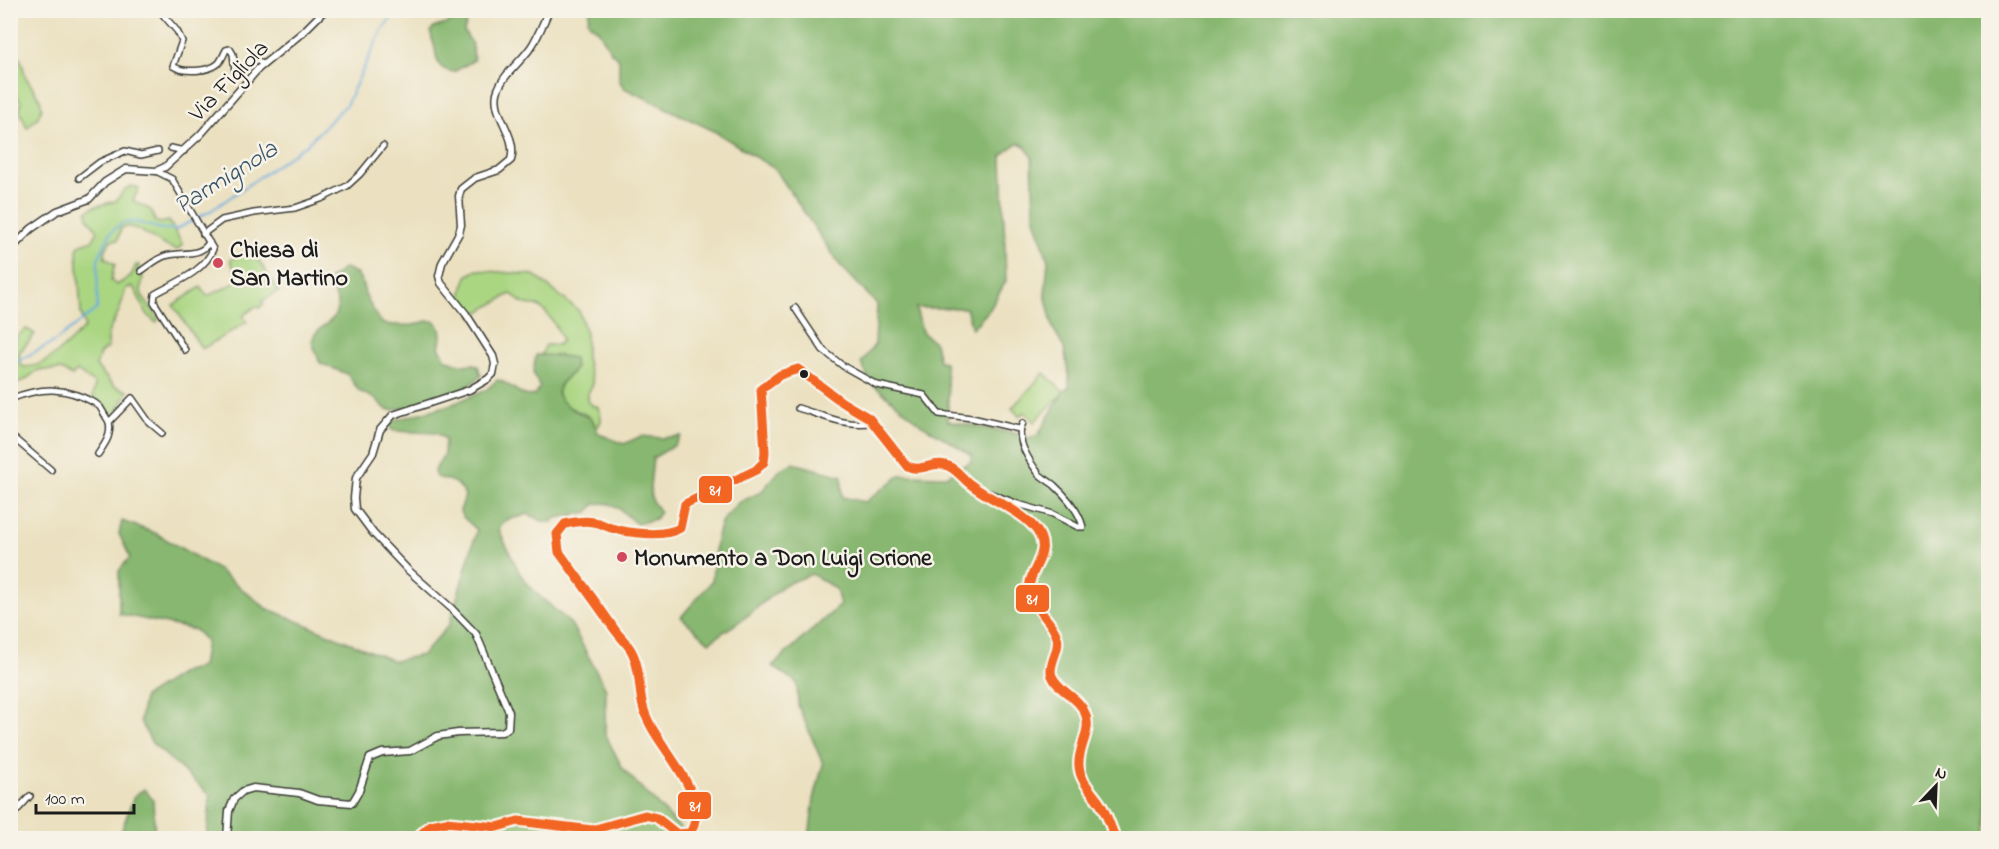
<svg xmlns="http://www.w3.org/2000/svg" width="1999" height="849" font-family="'Indie Flower',sans-serif">
<rect width="100%" height="100%" fill="#f7f3e8"/>
<filter id="ink" filterUnits="userSpaceOnUse"><feTurbulence type="fractalNoise" baseFrequency=".0167" numOctaves="2"/><feDisplacementMap in="SourceGraphic" scale="12" xChannelSelector="R" yChannelSelector="G"/><feConvolveMatrix kernelMatrix="1 2 1 2 8 2 1 2 1" color-interpolation-filters="sRGB"/></filter>
<filter id="wash" filterUnits="userSpaceOnUse"><feTurbulence type="fractalNoise" baseFrequency=".008" numOctaves="4" result="noise"/><feDisplacementMap in="SourceGraphic" scale="24" xChannelSelector="R" yChannelSelector="G"/><feGaussianBlur stdDeviation="1.35" result="paint"/><feColorMatrix in="noise" values="0 0 0 0 0 0 0 0 0 0 0 0 0 0 0 0 0 1.4 0 .05"/><feComposite in="paint" operator="in"/></filter>
<g filter="url(#wash)">
<rect width="100%" height="100%" fill="#ebe1c1"/>
<g fill="#aad682" stroke="#63794f" stroke-width="1.5">
<path d="M11 51 17 55 22 62 25 76 40 99 42 108 38 117 27 128 20 111 21 102C7 83 10 74 11 51Z"/>
<path d="M132 186 139 188 133 201 151 210 155 221 160 223 169 221 183 245 177 250C159 247 135 220 121 228L118 240H111L105 251V258L115 264 111 281 117 285 131 276 136 265H139L138 272 143 277C136 301 149 300 158 319L157 322H155C141 310 142 300 133 287L126 288 120 309 108 333V347L100 353 96 366 114 386 128 391 115 415 113 417 104 404 93 398 95 384 77 371 72 376 61 370H38L25 380 11 385C11 366 5 338 27 329L35 334 19 353 21 366C43 372 70 341 85 327L81 313 77 250 79 245 93 240 98 231 88 218 87 211 93 207 116 201 125 189Z"/>
<path d="M251 249 279 291 262 301 264 304 259 308 256 306 243 316 247 322 202 349 173 305 201 287 207 296 229 286 239 279 230 260Z"/>
<path d="M477 270 534 275 579 311 586 334V358L593 384 588 393V401L593 406H597C601 414 604 422 596 428 595 425 594 422 592 419 582 409 566 411 559 397 554 386 565 380 572 373L559 355 550 357 541 355 546 345H558L562 340C559 330 546 308 536 305 531 304 526 306 521 302 516 299 517 296 510 294L479 312 475 319C462 301 457 296 468 275Z"/>
<path d="M1044 373 1064 392 1034 422 1025 412 1019 416 1012 408Z"/>
</g>
<g fill="#87b770" stroke="#526a46" stroke-width="1.5" fill-rule="evenodd">
<path d="M590 10 1988 11V838H809L814 799 823 764 798 705 797 683 772 666 840 605 836 589 812 574 784 585 746 617 709 642 681 617 712 581 716 540 721 522 738 503 761 492 781 469 793 463 842 476V497L865 502 901 475 947 476 970 462 972 455 922 425 871 383 861 363 875 344 877 304 839 264 775 169 714 131 624 88 619 80V59L611 52 598 30 590 24 588 20ZM1018 143 1025 146 1032 157 1034 215 1048 261 1045 294 1053 328 1064 348 1069 375V387L1063 392 1038 435 1028 438 1014 433 948 421V392L945 362 939 361 935 343 922 332 916 308H966L972 329 990 309 1006 281 1002 155Z"/>
<path d="M454 11H476L469 16 464 31 472 44 474 60 454 72C438 70 437 62 435 49 434 42 430 37 431 30 442 21 452 30 454 11Z"/>
<path d="M345 268C365 276 360 282 367 298 370 305 378 318 383 324 393 325 403 326 413 325 418 324 422 322 427 321 443 319 442 337 439 347L446 359 461 365 474 364 478 366 481 376 467 387 411 407 392 410H387L377 400 359 391 347 374 320 363 312 342C313 339 313 335 316 333 324 323 339 321 337 302 336 294 329 288 330 279Z"/>
<path d="M536 355C549 355 562 355 574 358L575 369 561 383 557 393C564 408 578 412 592 419L599 434 624 444 641 436 661 438 681 436 675 445 653 458 650 487 652 501 660 512 655 519 637 524C621 512 617 500 595 504L588 512 556 518 552 522 542 521 528 514C517 520 503 515 499 530L520 574 534 591 571 624 606 689 605 734 623 769 690 838H207L210 795 152 743 140 721 144 697 185 671 202 667 206 641 195 630 119 614V571L130 557 119 534 122 521 155 533 217 569 266 608 394 661 422 655 449 625 477 530 462 516 460 511 465 496C460 481 450 481 436 477L434 472 444 454 445 439 436 433 394 431 390 428 392 421 450 405 486 390 497 380C511 382 521 400 535 395L540 387 533 373Z"/>
<path d="M144 789 153 800 155 838H119L134 796Z"/>
</g>
<g fill="none" stroke-linecap="round" stroke-linejoin="round">
<path stroke="#69abdd" stroke-width="2" d="M10 365 54 342 97 309 98 259 111 232 122 223 136 222 162 229H177L212 210 307 144 346 105 382 30 397 10"/>
</g>
</g>
<g filter="url(#ink)">
<g fill="none" stroke-linecap="round" stroke-linejoin="round">
<g stroke="#3b3a35" stroke-width="8">
<g id="minor">
<path d="M159 10 177 31 182 41 173 66C183 73 209 72 219 63 222 59 224 54 226 50L230 49 233 54 235 71 238 73 245 68 254 57 263 65"/>
<path d="M171 148 184 151"/>
<path d="M156 171 172 179 213 249C204 272 176 282 155 294L154 302 185 350"/>
<path d="M79 178 100 162 125 151 141 155 158 151"/>
<path d="M203 234 222 220 254 213 295 208 321 199 347 186 360 174 383 146"/>
<path d="M141 271C149 266 156 259 165 256 179 251 201 258 209 242"/>
<path d="M795 308 823 350 843 366 877 385 924 395 939 414 972 418 1019 429"/>
<path d="M10 399C42 387 64 386 95 403L100 407 109 422 132 398 149 422 162 433"/>
<path d="M798 408C822 415 847 428 873 422"/>
<path d="M10 435 51 470"/>
<path d="M98 454C105 444 112 435 109 422"/>
<path d="M982 490 1018 504 1053 514 1078 527H1083C1079 511 1066 496 1054 485 1049 481 1043 478 1039 474 1030 462 1014 438 1023 423"/>
<path d="M10 818 30 796"/>
</g>
</g>
<g stroke="#3b3a35" stroke-width="9">
<g id="tertiary">
<path d="M10 250 31 229 57 211 89 199 105 182 126 169 156 171 165 167 200 135 258 69 303 32 325 10"/>
<path d="M227 838 229 811 234 799 243 791 253 788 299 793 318 800 352 803 359 791 370 758 382 753 410 751 438 736 458 733 502 732 508 728 509 712 476 634 451 608 408 570 373 533 355 509 354 498 356 478 373 453 380 430 393 415 469 390 488 379 493 374 495 364 493 356 466 314 441 283 439 276 442 263 459 233 461 225 459 196 461 189 475 178 499 170 511 160C518 135 492 116 497 93 502 74 523 61 533 44 539 34 544 22 549 10"/>
<path d="M417 838 431 825 446 822 497 827 518 821 592 830 645 815 657 818 677 834 690 833C714 794 654 746 644 710 638 692 641 669 632 652 628 644 620 637 615 630 597 604 578 578 559 552L557 534 565 524C574 522 584 520 593 522 599 522 605 526 611 528 629 533 663 538 680 528L685 504 756 470 764 462 765 452 761 389 780 375 798 369 842 402 869 418 906 465C919 474 931 461 945 465 955 467 962 478 970 484 990 500 1017 508 1034 527 1058 555 1022 571 1031 595 1036 611 1053 622 1057 637 1061 650 1047 665 1052 676 1059 692 1079 697 1085 713 1093 731 1077 748 1079 766 1080 782 1093 792 1101 805 1107 815 1111 827 1115 838"/>
</g>
</g>
<use href="#minor" stroke="#fff" stroke-width="5"/>
<use href="#tertiary" stroke="#fff" stroke-width="6"/>
<g stroke="#f7f3e8" stroke-width="14">
<path id="bus-1" d="M417 838 431 825 446 822 497 827 518 821 592 830 645 815 657 818 677 834 690 833C714 794 654 746 644 710 638 692 641 669 632 652 628 644 620 637 615 630 597 604 578 578 559 552L557 534 565 524C574 522 584 520 593 522 599 522 605 526 611 528 629 533 663 538 680 528L685 504 756 470 764 462 765 452 761 389 780 375 798 369 842 402 869 418 906 465C919 474 931 461 945 465 955 467 962 478 970 484 990 500 1017 508 1034 527 1058 555 1022 571 1031 595 1036 611 1053 622 1057 637 1061 650 1047 665 1052 676 1059 692 1079 697 1085 713 1093 731 1077 748 1079 766 1080 782 1093 792 1101 805 1107 815 1111 827 1115 838"/>
</g>
<use href="#bus-1" stroke="#f26522" stroke-width="9"/>
</g>
</g>
<g fill="#d1495b" stroke="#f7f3e8" stroke-width="2">
<circle cx="218" cy="263" r="6"/>
<circle cx="622" cy="557" r="6"/>
</g>
<circle fill="#1c1c1c" stroke="#f7f3e8" stroke-width="2" cx="804" cy="374" r="5"/>
<g text-anchor="middle" stroke-width="5" stroke-linejoin="round" paint-order="stroke">
<g font-size="24" fill="#1c1c1c" stroke="#f7f3e8">
<text transform="translate(228 80) rotate(-46)" y="8">Via Figliola</text>
</g>
<g font-size="24" font-weight="bold" fill="#1c1c1c" stroke="#f7f3e8" text-anchor="start">
<text x="230" y="257">Chiesa di<tspan x="230" dy="28">San Martino</tspan></text>
<text x="634" y="565">Monumento a Don Luigi Orione</text>
</g>
<g font-size="26" font-style="italic" fill="#3b5569" stroke="#f7f3e8">
<text transform="translate(225 176) rotate(-32)" y="9">Parmignola</text>
</g>
</g>
<g stroke="#f7f3e8" stroke-width="2">
<rect x="698" y="475" width="35" height="29" rx="6" fill="#f26522"/>
<rect x="1015" y="584" width="35" height="29" rx="6" fill="#f26522"/>
<rect x="677" y="791" width="35" height="29" rx="6" fill="#f26522"/>
</g>
<g font-size="16" text-anchor="middle" font-weight="bold" fill="#fff">
<text x="715" y="495">81</text>
<text x="1032" y="604">81</text>
<text x="695" y="811">81</text>
</g>
<rect width="1999" height="849" fill="none" stroke="#f7f3e8" stroke-width="36"/>
<g transform="translate(1936 786) rotate(23)" stroke="#f7f3e8" stroke-width="4.5" paint-order="stroke">
<path d="M0-4.5L10 22L0 15L-10 22Z" fill="#1c1c1c"/>
<text y="-9" font-size="16" font-weight="bold" text-anchor="middle" fill="#1c1c1c">N</text>
</g>
<path d="M36 804v9h98v-9" fill="none" stroke="#1c1c1c" stroke-width="3"/>
<text x="45" y="804" font-size="18" fill="#1c1c1c" stroke="#f7f3e8" stroke-width="4.5" paint-order="stroke">100 m</text>
</svg>
